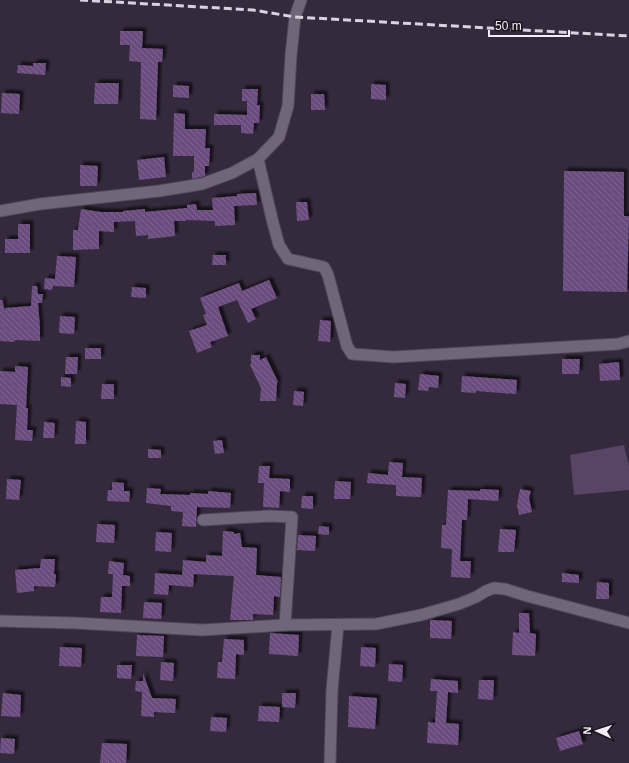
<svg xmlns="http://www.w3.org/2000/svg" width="629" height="763" font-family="Helvetica,sans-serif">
<defs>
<pattern id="building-back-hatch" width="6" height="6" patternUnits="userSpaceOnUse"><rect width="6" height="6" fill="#6b4d7e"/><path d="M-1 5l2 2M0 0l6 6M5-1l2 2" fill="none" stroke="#816791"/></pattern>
<filter id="shadow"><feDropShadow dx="3.5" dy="-3.5" stdDeviation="1" flood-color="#0009"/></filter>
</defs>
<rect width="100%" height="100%" fill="#352a3d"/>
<path fill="#584465" d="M624 445 629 466V490L574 495 570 455Z"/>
<g fill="url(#building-back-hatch)" filter="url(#shadow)">
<path d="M120 31H143L142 48 163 49 162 62H158L156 120 140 119 141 62 129 61 130 45H120Z"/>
<path d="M33 63H46L45 75 17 73 18 65 33 66Z"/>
<path d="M95 83H119L118 104H94Z"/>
<path d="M371 84 386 85V100L371 99Z"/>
<path d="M173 85 189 86V98L173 97Z"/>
<path d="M242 89H258L257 105H260L259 123H254L253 134 241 133V125H214V114L247 115V101H242Z"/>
<path d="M2 93 20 94 19 114 1 113Z"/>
<path d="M311 94H324L325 110H311Z"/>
<path d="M174 113 185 114V129H206L205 148H210L209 166H205V176L192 179V172H194V156H173Z"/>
<path d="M164 157 166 177 139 180 137 160Z"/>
<path d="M80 165 98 166 97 186H80Z"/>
<path d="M564 171 624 172V216H629L627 292 563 291Z"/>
<path d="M256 193 257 205 234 206 235 225 215 226V221L186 220V221H174L175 236 148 239V235L136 236 135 221 114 222V232L99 231V249L73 250V230H78L81 209 101 212H123V211L145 209V212L187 208V205L196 204 197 210H213L212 198 237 196V194Z"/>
<path d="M296 202H307L309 220 297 221Z"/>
<path d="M18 224H30V253H5V239H18Z"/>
<path d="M213 255H226V265H212Z"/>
<path d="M57 256 76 257 74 287 53 286 52 290 44 289 45 278 55 279Z"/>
<path d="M269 280 277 298 251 309 256 319 248 323 237 300 218 307 228 336 210 342 212 347 197 353 189 331 207 325 203 315 206 314 200 298 239 283 242 291Z"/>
<path d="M32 286H37L38 294H43L42 303H38L40 328V341L15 340 14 342 0 341V300H2L5 311V308L31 306Z"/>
<path d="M132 287 146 288V298L131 297Z"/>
<path d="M60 316 75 317 74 334 59 333Z"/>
<path d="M320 320 331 321 330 342 318 341Z"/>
<rect x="85" y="348" width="16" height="11"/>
<path d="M251 355H260V360L266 357 278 382 277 383 276 401H260L261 388 250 365 251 364Z"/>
<path d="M66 357H78L77 374H65Z"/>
<path d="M562 359H580L579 374H562Z"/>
<path d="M619 362 620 380 600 381 599 364Z"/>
<path d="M15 366 28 367 26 408H28L27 430H33L32 441 15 440 17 405 0 404V371L15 372Z"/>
<path d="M420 374 439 376 438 388 429 387 428 391 418 390Z"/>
<path d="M462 376 517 380 516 394 476 391V393L461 392Z"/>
<path d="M61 377 71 378V387L61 386Z"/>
<path d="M395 383 406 384 405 398 394 397Z"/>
<path d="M102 384H114V399H101Z"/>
<path d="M294 391 304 392 303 406 293 405Z"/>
<path d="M76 421 86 422V444H75Z"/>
<path d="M44 422 55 423 54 438H43Z"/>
<path d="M222 440 224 453 215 454 213 441Z"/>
<path d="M148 449 161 450V458H148Z"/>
<path d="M389 462 403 463 402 477 422 478 421 497 396 496V485L367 483 368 473 388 475Z"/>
<path d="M259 466H270L269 478 290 479V492L280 491 279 508 263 507 264 483H258Z"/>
<path d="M7 479 21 480 19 500 6 499Z"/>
<path d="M335 481 351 482 350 499H334Z"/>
<path d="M112 482 124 483V491H130L129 502 107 501 108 490H112Z"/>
<path d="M147 488 161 489 160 494 190 495V493L208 494V491L231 493 230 508 197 507 196 527 182 526 183 512 171 511V506L146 503Z"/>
<path d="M480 489 499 490 498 501 468 499 467 520H462L460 561H471L470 578 451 577 452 549 441 548 442 525H446L448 490 480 491Z"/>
<path d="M520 489 531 491 529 498 532 512 519 515 517 505Z"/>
<path d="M302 496H313V509L301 508Z"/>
<path d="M97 524 115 525 114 543 96 542Z"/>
<path d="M319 526 329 527V535L318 534Z"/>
<path d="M500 529 516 530 514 552H498Z"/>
<path d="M223 531 234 532V534L240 533 242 547 257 548 256 575 281 577 280 597 274 596 273 615 253 614V620H230L234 576 194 574 193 587 169 585 168 595 154 594 155 573 182 575 183 560 206 562V555L222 556Z"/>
<path d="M156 532 172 533 171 552 155 551Z"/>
<path d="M298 535 316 536 315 551 297 550Z"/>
<path d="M41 559H55L54 574H56L55 587 34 586V591L17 593 15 570 40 568Z"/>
<path d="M109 561 124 563 123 575 130 576V586H122L121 613 100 612 101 597H112L113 574H108Z"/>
<path d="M562 573 579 575V583L562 582Z"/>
<path d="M597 582 609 583V599H596Z"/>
<path d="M144 602 162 603 161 619 143 618Z"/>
<path d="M519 613H529L530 633 536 634 535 656 512 655 513 632 519 633Z"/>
<path d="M430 620 452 621 451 639 430 638Z"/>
<path d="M270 633 299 635 298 656 269 654Z"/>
<path d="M137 635 164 636 163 657 136 656Z"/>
<path d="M224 639 244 640V655L236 654 235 679 217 678 218 662H222Z"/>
<path d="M60 647 82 648 81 667 59 666Z"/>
<path d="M361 647 376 648 375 667 360 666Z"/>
<path d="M161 662 174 663 173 681 160 680Z"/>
<path d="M389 664 403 665 402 682 388 681Z"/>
<path d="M117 665H132L131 679 117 678Z"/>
<path d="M143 673 152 698 176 699 175 713 154 712V717L141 716 142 692 135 691 136 681H143Z"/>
<path d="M431 679 458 681V693L448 692 446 723 459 724 458 745 427 743 428 722 435 723 437 691H430Z"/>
<path d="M479 680H494L493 700 478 699Z"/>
<path d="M3 693 21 695 20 717 1 716Z"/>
<path d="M282 693H296L295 708 282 707Z"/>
<path d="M349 696 377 698 375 729 348 727Z"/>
<path d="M259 706 280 707 279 722 258 721Z"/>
<path d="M211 717 227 718 226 732 210 731Z"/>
<path d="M579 731 583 744 560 751 556 738Z"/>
<path d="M1 738 15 739 14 754 0 753Z"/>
<path d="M102 743 127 744 126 763H100Z"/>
</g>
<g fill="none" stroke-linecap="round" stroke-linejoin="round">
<g stroke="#514757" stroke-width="13">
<g id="minor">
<path d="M258 159 273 223 279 245 288 259 324 267 328 275 347 346 352 354 394 357 618 344 629 341"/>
<path d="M203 520 269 516 292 517 285 625"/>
<path d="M0 621 75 623 202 630 285 625 376 624 421 615 459 604 476 597 486 591 494 588 505 589 527 596 629 623"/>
<path d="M330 763 332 690 338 625"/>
</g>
</g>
<g stroke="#514757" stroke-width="13">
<path id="tertiary" d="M0 211 40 204 159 191 202 184 232 173 258 159 279 137 288 106 291 55 295 17 301 0"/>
</g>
<use href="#minor" stroke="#71657a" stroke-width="11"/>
<use href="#tertiary" stroke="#71657a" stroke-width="11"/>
<path stroke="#d9d2df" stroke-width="3" stroke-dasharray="8 4" stroke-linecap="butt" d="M80 0 253 10 295 17 629 36"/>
</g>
<g transform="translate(597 731) rotate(273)" stroke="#1a151d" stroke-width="3" paint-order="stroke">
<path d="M0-3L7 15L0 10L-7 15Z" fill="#f5eefa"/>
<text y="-6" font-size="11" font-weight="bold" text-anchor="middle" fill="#f5eefa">N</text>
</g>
<path d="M489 30v6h80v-6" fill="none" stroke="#f5eefa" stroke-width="2"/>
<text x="495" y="30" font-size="12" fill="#f5eefa" stroke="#1a151d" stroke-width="3" paint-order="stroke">50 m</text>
</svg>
